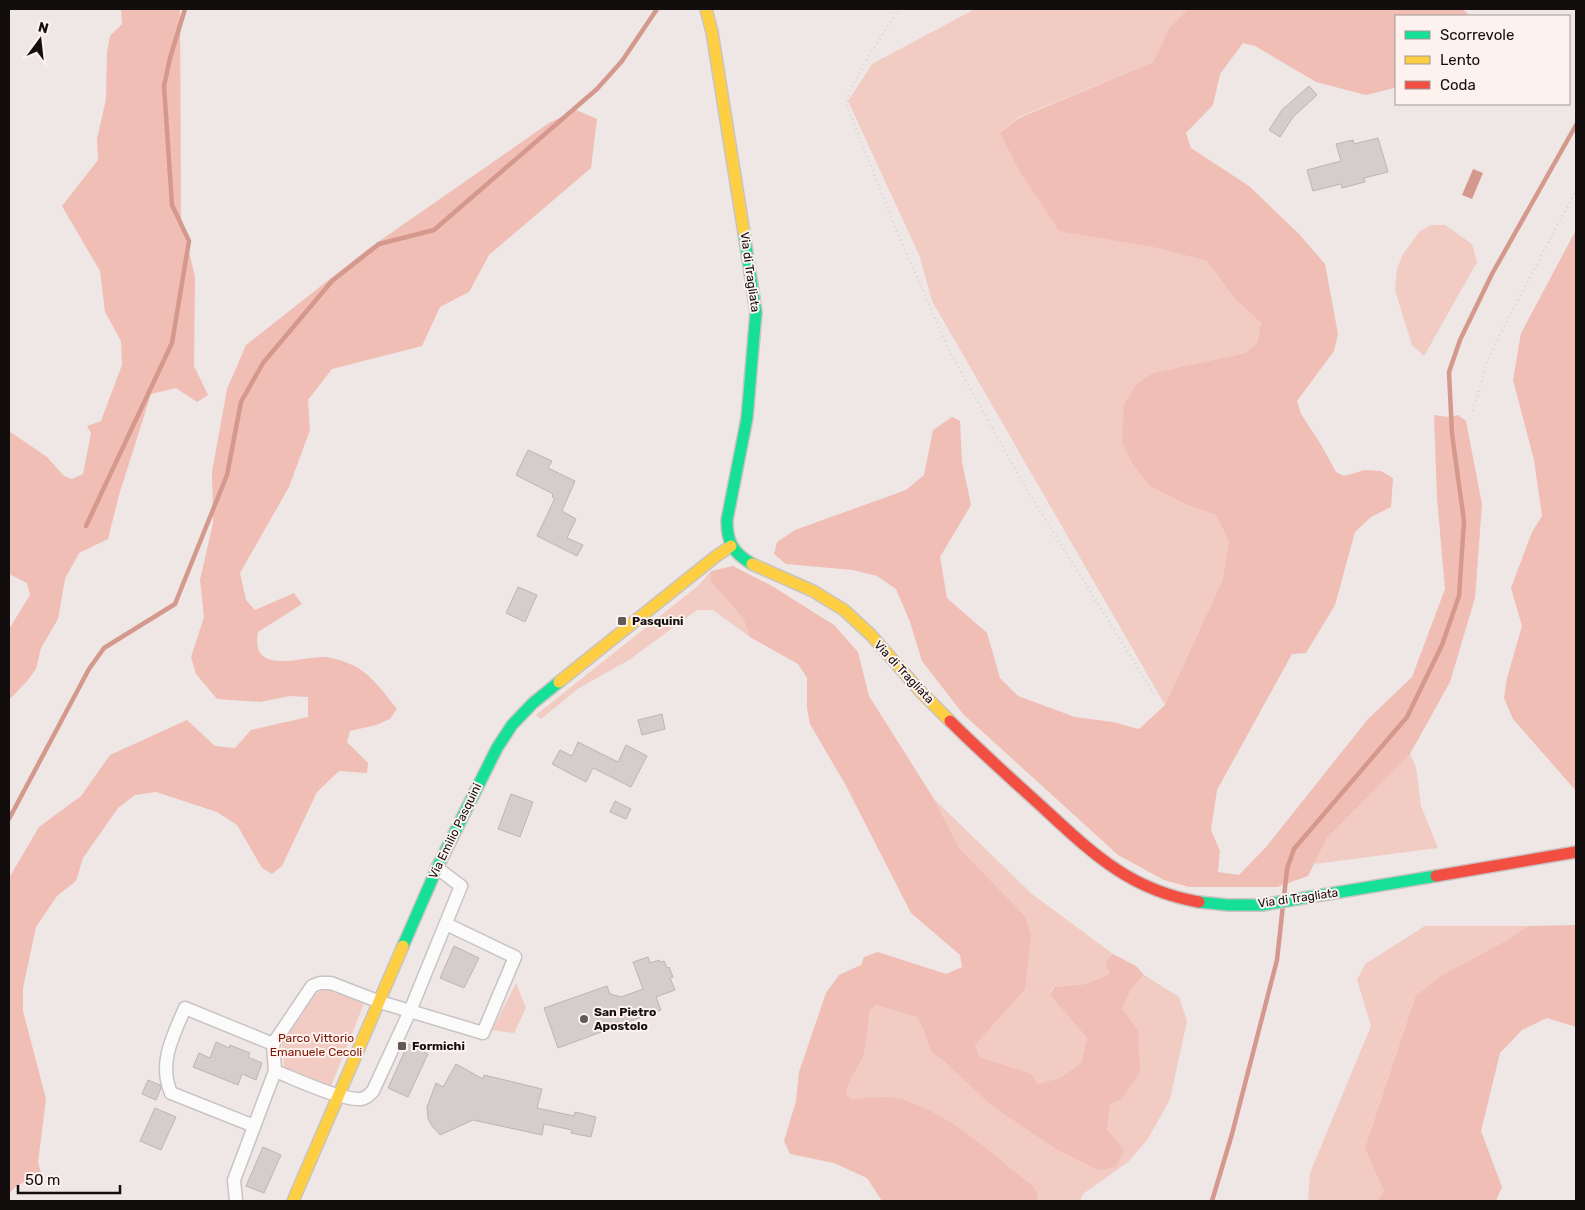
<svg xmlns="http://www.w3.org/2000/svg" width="1585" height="1210" font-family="Rubik,sans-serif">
<rect width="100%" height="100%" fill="#eee7e6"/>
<g fill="#f2cbc3">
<path d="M975 9H1188L1170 27 1153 62 1019 117 1000 133 1148 246 1207 261 1235 299 1261 323 1257 343 1245 353 1153 373 1190 506 1216 515 1229 542 1222 581 1165 705 932 301 920 257 848 101 872 64Z"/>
<path d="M1431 225H1445L1472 244 1477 262 1424 356 1412 345 1395 290 1397 269 1403 254 1420 231Z"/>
<path d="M711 571V582L743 618 750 637 713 610H697L629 660 579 688 541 719 536 715 699 585Z"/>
<path d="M1410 754 1416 767 1421 806 1438 848 1314 864 1327 838Z"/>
<path d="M934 799 1032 894 1113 954 1105 962 1111 974 1086 984 1053 987 1050 995 1087 1038 1081 1063 1060 1078 1037 1085 1030 1073 978 1057 975 1045 1025 916 959 848Z"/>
<path d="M1425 926H1528L1506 941 1365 1149 1384 1191 1377 1201H1308L1310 1173 1371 1026 1357 980 1365 964Z"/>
<path d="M1144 975 1179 997 1187 1021 1170 1099 1148 1139 1128 1162 1083 1194 1080 1201H1037L1038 1196 1034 1187C995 1156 957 1119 909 1102 892 1095 870 1097 852 1099L846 1094 850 1080 864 1056 870 1010 876 1005 917 1017 923 1028 931 1052 944 1061 1124 1150 1107 1129 1110 1105 1122 1099 1138 1030 1122 1008 1132 988Z"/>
<path d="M516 983 526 1008 514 1033 492 1030Z"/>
<path d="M326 990H335L365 1001 331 1086 284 1067 282 1044 314 996 320 991Z"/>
</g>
<g fill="#f0beb4">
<path d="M121 9H180L181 218 195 277 194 366 208 395 197 402 176 388 151 394 119 495 108 539 79 553 65 579 58 619 41 648 36 669 28 680 9 700V629L30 595 27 583 9 574V431L47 457 64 476 72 479 83 474 91 433 87 426 101 421 122 365 121 341 105 312 100 271 62 206 98 160 97 139 106 99 107 52 110 36 122 24Z"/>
<path d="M1188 9H1463L1470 16H1396V83L1394 88 1366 95 1316 82 1255 46 1243 43 1220 74 1213 105 1186 133 1191 148 1249 186 1299 234 1325 264 1338 334 1334 351 1297 401 1301 414 1320 443 1336 472 1344 476 1365 470 1381 471 1393 478 1391 507 1371 517 1355 532 1335 605 1306 653 1292 654 1217 790 1211 830 1220 851 1218 872 1239 875 1266 847 1368 719 1412 677 1445 589 1437 498 1434 415 1448 417 1458 415 1466 421 1482 504 1475 598 1450 682 1410 754 1327 838 1308 876 1277 887H1189L1164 880 1118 855 963 714 922 661 910 622 896 589 877 576 853 570 786 564 774 554 777 542 795 530 906 490 924 475 933 430 952 417 960 421 962 462 971 505 940 557 947 598 987 633 1000 678 1018 696 1075 717 1113 722 1139 729 1165 705 1222 581 1229 542 1216 515 1190 506 1150 486 1133 465 1122 442 1124 404 1136 385 1153 373 1245 353 1257 343 1261 323 1235 299 1207 261 1148 246 1059 231 1021 174 1000 133 1019 118 1153 62 1170 27Z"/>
<path d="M576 110 597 119 591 168 489 255 469 292 440 307 422 346 332 369 308 400 310 430 289 487 240 573 246 600 255 610 294 593 302 604 258 632C250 676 299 657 324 657 332 657 343 661 350 664 370 672 384 693 397 709L390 719 376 725 350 731 347 742 368 763 367 773 339 771 317 792 282 866 272 874 262 868 237 825 217 812 156 792 135 795 118 808 83 858 76 881 57 896 36 927 23 988V1011L46 1099 38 1162 41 1173 15 1187 9 1194V878L39 827 81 796 110 755 187 720 215 746 235 748 251 730 308 717V697L290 696 260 702 217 699 196 674 191 657 204 617 200 580 213 523 212 472 227 389 246 345 368 249 549 123Z"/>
<path d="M1576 230V791L1513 719 1504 698 1507 678 1522 626 1511 588 1532 532 1542 516 1534 460 1513 380 1521 333Z"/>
<path d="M733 566 772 586 834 625 858 652 869 696 934 799 959 848 1025 916 1031 936 1025 989 975 1045 979 1057 1030 1073 1038 1084 1060 1078 1081 1063 1087 1038 1050 995 1054 987 1086 984 1110 974 1105 962 1113 954 1136 966 1144 975 1132 988 1122 1008 1138 1030 1140 1072 1122 1099 1110 1105 1107 1129 1124 1150 1116 1167 1098 1170 1056 1149 991 1105 944 1061 931 1052 923 1028 917 1017 876 1005 870 1010 864 1056 850 1080 846 1094 852 1099C870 1097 892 1095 910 1102 957 1119 995 1156 1034 1187L1038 1196 1037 1201H882L867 1178 834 1163 790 1154 784 1141 796 1101 799 1072 826 993 839 975 861 965 864 957 878 952 946 974 962 967 960 955 911 913 845 784 810 724 807 708V678L798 664 750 637 743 618 711 582V571Z"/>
<path d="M1576 925V1027L1547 1018 1522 1030 1500 1053 1481 1131 1502 1187 1496 1201H1377L1384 1191 1365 1149 1416 996 1441 976 1506 941 1528 926Z"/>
</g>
<path fill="#d4998c" d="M1473 169 1483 173 1472 199 1462 195Z"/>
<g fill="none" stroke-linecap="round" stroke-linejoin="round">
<g stroke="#d4998c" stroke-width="4.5">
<path d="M86 526 172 343 189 241 172 205 164 86 170 58 185 9"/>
<path d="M9 819 89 669 104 648 175 604 227 475 241 402 263 363 332 281 379 244 434 230 597 89 622 61 657 9"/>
<path d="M1284 897 1287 869 1294 849 1407 717 1442 645 1459 596 1464 521 1452 434 1449 372 1460 340 1492 274 1576 125"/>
<path d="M1212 1201 1232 1134 1277 960 1283 905"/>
</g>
</g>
<g fill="#d3cdcc" stroke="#bab6b4">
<path d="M1309 86 1317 95 1293 117 1280 137 1269 130 1282 110Z"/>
<path d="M1378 138 1388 172 1364 178 1365 182 1342 188 1341 184 1313 191 1307 170 1341 161 1336 144 1353 140 1354 144Z"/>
<path d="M528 450 552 461 548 468 575 481 562 511 576 519 567 538 583 545 577 556 537 536 555 498 552 497 553 494 516 475Z"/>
<path d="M518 587 537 595 525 622 506 613Z"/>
<path d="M662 714 665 729 642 735 638 720Z"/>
<path d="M578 742 618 762 626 745 647 756 631 787 593 768 586 782 552 764 560 750 572 756Z"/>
<path d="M511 794 533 802 520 837 498 829Z"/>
<path d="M615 801 631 809 626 819 610 812Z"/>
<path d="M454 946 479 958 464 988 440 978Z"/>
<path d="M648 957 650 963 659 960 660 962 664 961 667 968 669 967 673 977 670 978 675 990 656 997 661 1010 558 1048 544 1008 607 986 610 994 621 997 643 989 633 962Z"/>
<path d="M216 1042 229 1048 230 1045 250 1053 248 1057 262 1063 256 1080 242 1074 238 1085 193 1067 199 1053 210 1058Z"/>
<path d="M408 1044 428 1054 408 1097 388 1088Z"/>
<path d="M456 1064 483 1079 484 1075 542 1089 537 1108 574 1116 575 1112 596 1117 591 1137 571 1133 572 1130 544 1124 542 1135 473 1120 440 1135 432 1126 428 1119 427 1107 436 1083 443 1087Z"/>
<path d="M148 1080 160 1085 161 1088 156 1100 142 1094Z"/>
<path d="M155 1108 176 1117 161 1150 140 1141Z"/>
<path d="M263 1147 281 1155 264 1193 246 1186Z"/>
</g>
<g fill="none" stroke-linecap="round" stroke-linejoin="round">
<g stroke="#c9c4c3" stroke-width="15">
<g id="street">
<path d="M275 1071 273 1044 312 986 320 983H331L380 1002 483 1033 515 957 446 924"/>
<path d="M254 1126 171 1093C158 1063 173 1036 185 1008L273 1044"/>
<path d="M236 1201 234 1180 275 1071C296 1079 339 1100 361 1099 367 1098 369 1095 373 1091L410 1011 461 886 437 868"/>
</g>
</g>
<g stroke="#c9c4c3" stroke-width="14">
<g id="fast">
<path d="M744 233 756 312 747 418 727 520C727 542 732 552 752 564"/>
<path d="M1199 902 1228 905H1262L1436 876"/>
<path d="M403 946 437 868 497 748 512 725 533 703 559 682"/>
</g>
</g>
<g stroke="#c9c4c3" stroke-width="14">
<g id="slow">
<path d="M706 9 712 32 744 233"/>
<path d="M752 564 813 591 844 610 871 635 920 691 950 721"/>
<path d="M559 682 715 557 731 546"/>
<path d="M293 1201 403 946"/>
</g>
</g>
<g stroke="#c9c4c3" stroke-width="14">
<g id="jam">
<path d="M950 721C979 750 1009 777 1039 804 1090 851 1128 890 1199 902"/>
<path d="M1436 876 1576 852"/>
</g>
</g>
<g stroke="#d6d4d3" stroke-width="2.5" stroke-dasharray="1 4" stroke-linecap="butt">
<path d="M899 9C889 25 843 92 847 106L900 239 950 352 1027 490 1154 694"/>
<path d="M1473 411 1487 362 1495 344 1576 190"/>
</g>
<use href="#street" stroke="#fcfbfb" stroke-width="12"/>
<use href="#fast" stroke="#16e098" stroke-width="11"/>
<use href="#slow" stroke="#ffcf43" stroke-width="11"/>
<use href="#jam" stroke="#f24e42" stroke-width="11"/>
</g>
<g fill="#5f5a59" stroke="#fef2ef" stroke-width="2">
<rect x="617" y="616" width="10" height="10" rx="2.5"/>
<circle cx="584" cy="1019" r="5"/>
<rect x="397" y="1041" width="10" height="10" rx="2.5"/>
</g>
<g text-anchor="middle" stroke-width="4" stroke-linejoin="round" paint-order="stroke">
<g font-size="12" fill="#120e0d" stroke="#fef2ef">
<text transform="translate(750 272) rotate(82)" y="4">Via di Tragliata</text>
<text transform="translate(904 672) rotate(47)" y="4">Via di Tragliata</text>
<text transform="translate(455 831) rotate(-64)" y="4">Via Emilio Pasquini</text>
<text transform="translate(1298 898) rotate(-8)" y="4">Via di Tragliata</text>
</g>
<g font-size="12" font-weight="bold" fill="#120e0d" stroke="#fef2ef" text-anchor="start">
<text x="632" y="625">Pasquini</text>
<text x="594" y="1016">San Pietro<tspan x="594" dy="14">Apostolo</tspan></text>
<text x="412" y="1050">Formichi</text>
</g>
<g font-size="12" fill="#7a1604" stroke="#fef2ef">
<text x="316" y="1042">Parco Vittorio<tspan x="316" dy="14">Emanuele Cecoli</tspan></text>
</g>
</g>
<rect width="1585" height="1210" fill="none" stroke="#120e0d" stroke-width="20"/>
<rect x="1395" y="15" width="175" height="90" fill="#fef2ef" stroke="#a09795"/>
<rect x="1405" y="31" width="25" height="8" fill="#16e098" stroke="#a09795"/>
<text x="1440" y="40" font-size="15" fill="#120e0d">Scorrevole</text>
<rect x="1405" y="56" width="25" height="8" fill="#ffcf43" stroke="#a09795"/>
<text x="1440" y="65" font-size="15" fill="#120e0d">Lento</text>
<rect x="1405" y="81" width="25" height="8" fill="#f24e42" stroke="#a09795"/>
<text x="1440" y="90" font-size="15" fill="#120e0d">Coda</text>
<g transform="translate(40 40) rotate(15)" stroke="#fef2ef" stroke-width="4" paint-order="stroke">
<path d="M0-4L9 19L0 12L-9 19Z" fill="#120e0d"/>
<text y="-8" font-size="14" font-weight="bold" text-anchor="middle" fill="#120e0d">N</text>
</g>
<path d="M18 1185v8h102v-8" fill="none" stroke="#120e0d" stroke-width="2.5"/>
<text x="25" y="1185" font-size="15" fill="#120e0d" stroke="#fef2ef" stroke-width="4" paint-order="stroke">50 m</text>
</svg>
